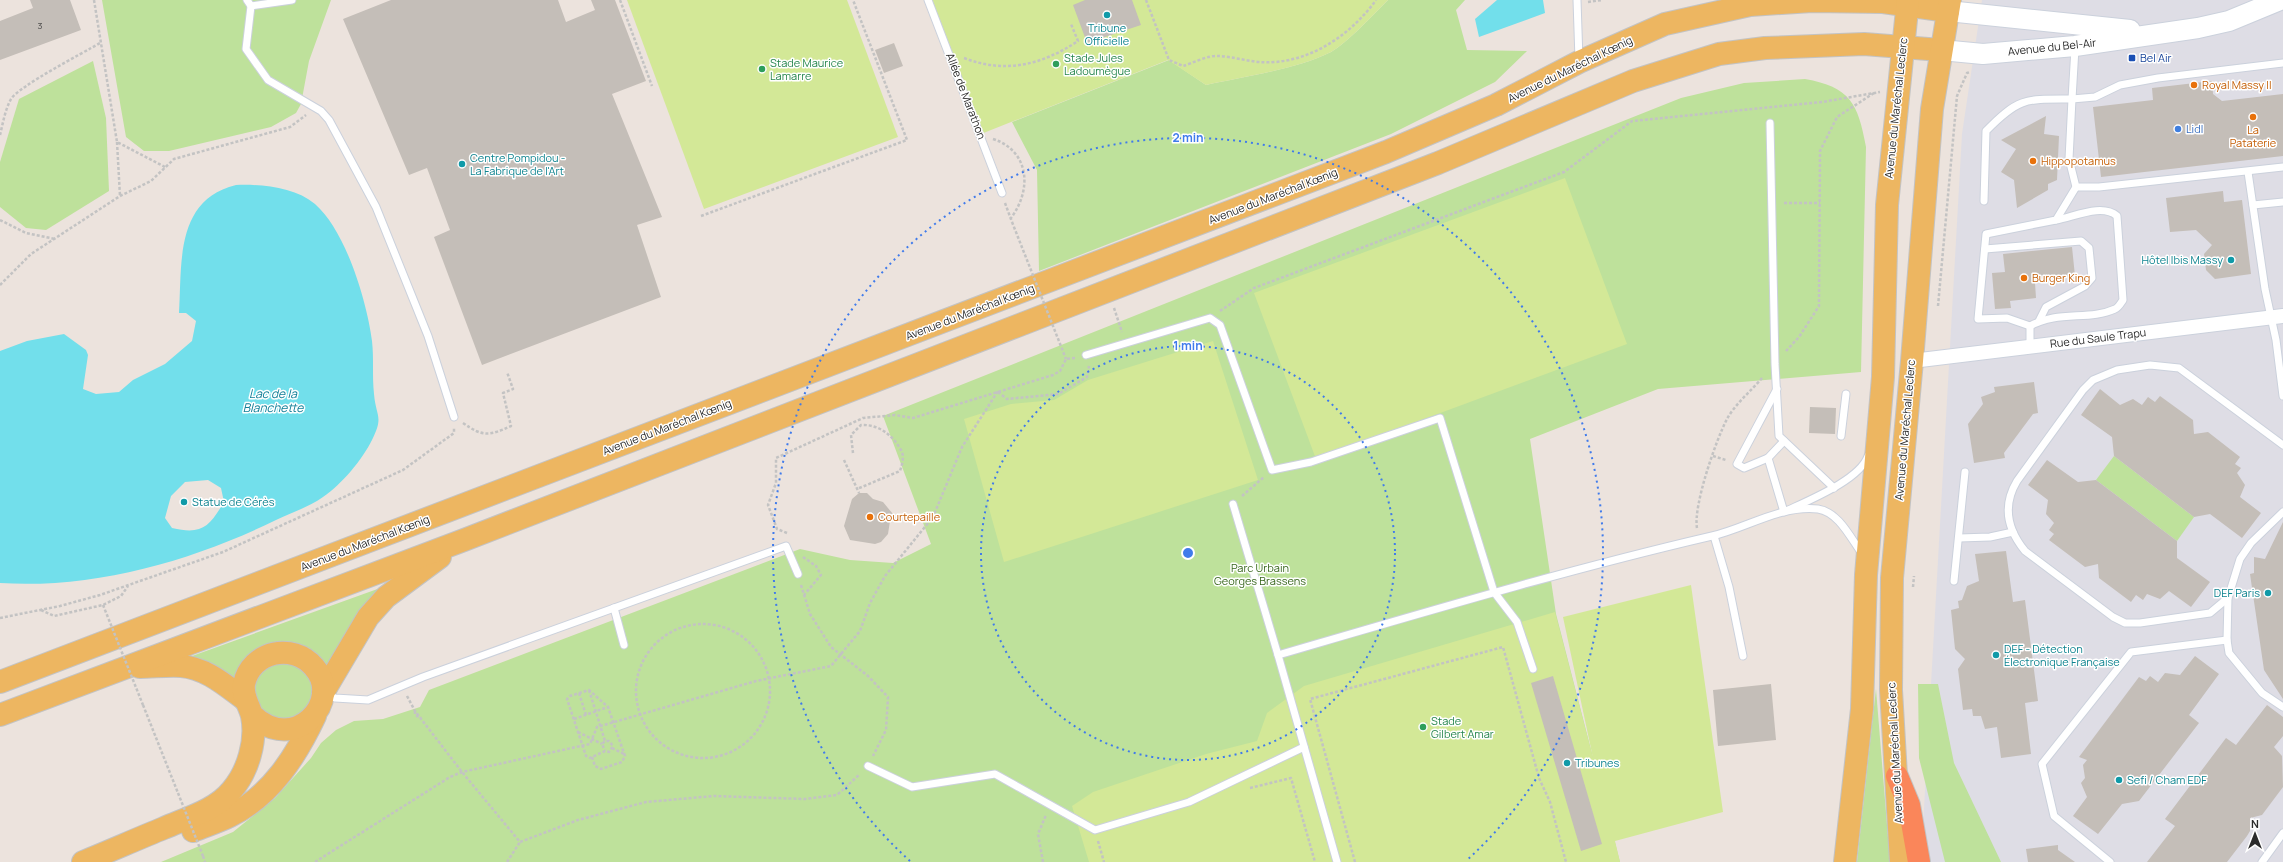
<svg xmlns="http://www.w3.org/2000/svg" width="2283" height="862" font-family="Manrope,sans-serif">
<rect width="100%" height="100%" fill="#ece3dd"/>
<path fill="#dedde5" d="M1982 0H2283V862H1921L1962 134Z"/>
<g fill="#bee19b">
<path d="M102 0H331L309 61 301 104 296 113 271 127 169 151H144L126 137Z"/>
<path d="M1388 0H1465L1456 10 1467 50 1527 51 1495 82 1391 134 1039 271 1037 170 1012 122 1169 60 1206 85C1243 77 1297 69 1331 52 1347 43 1374 14 1388 0Z"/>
<path d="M93 61 106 118 109 191 46 230 26 228 0 207V162L19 99Z"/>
<path d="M1805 79C1850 87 1858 103 1866 147L1861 372 1658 389 1530 439 1556 614 1620 862H161L233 832 275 798 311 758 321 743 336 730 354 721 383 719 420 707 429 690 800 549 850 560 893 563 931 544 883 416 1681 98 1744 83Z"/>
<path d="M2114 456 2194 517 2177 541 2096 480Z"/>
<path d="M383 587 329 671 325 664 314 652H253L241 664 234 678 181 660Z"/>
<path d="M273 663H293L309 675 314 695 305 713 277 721 255 703C254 680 255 678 273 663Z"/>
<path d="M1918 684H1938L1954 763 2001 862H1945L1919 758Z"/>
<path d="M1876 689 1890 862H1857Z"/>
</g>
<g fill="#d3e897">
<path d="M627 0H847L898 137 704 209Z"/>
<path d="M928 0H1388C1374 14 1347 43 1331 52 1297 69 1243 77 1206 85L1168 60 981 134Z"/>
<path d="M1565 178 1627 344 1316 459 1254 293Z"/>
<path d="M1213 341 1258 480 1004 562 964 419 1011 404 1054 400 1088 380Z"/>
<path d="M1691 585 1723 812 1615 841 1620 862H1089L1072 806 1093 792 1206 754 1257 741 1267 713 1304 686 1555 612 1593 758 1563 617Z"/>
</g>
<g fill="#72dfeb" fill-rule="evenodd">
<path d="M1497 0H1543L1545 13 1479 37 1475 19Z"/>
<path d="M236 185C261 184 295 187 315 204 346 231 367 302 372 341 374 359 372 376 374 394 376 417 384 416 372 440 362 460 342 484 323 497 309 507 291 513 276 520 192 561 94 589 0 583V351L27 341 64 334 86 350 88 355 83 389 96 394 119 392 133 380 165 364 192 341 196 321 186 313H179C182 263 175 200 236 185ZM208 480 221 488 224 502C209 527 202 535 172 528L165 518 171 496 185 482Z"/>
</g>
<g fill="#c4beb8">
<path d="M30 0H70L81 30 0 60V21L33 8Z"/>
<path d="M391 0H558L566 22 595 10 591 0H615L646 81 612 94 662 217 637 225 661 297 482 365 434 237 450 230 427 168 409 175 343 19Z"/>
<path d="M1085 0H1132L1141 25 1087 43 1073 5Z"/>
<path d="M894 43 903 66 884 73 875 50Z"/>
<path d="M2212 81 2213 94 2222 101 2283 94V156L2101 177 2093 107 2153 100 2152 88Z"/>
<path d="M2046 116 2044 134 2059 136 2057 180 2048 184V190L2017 208 2014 180 2001 172 2016 149 2001 140Z"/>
<path d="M2223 191 2224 202 2242 200 2251 274 2215 279 2206 270 2204 254 2212 245 2196 230 2170 232 2166 198Z"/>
<path d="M2072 247 2075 276 2038 279V283H2035L2036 298 2010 301 2011 308 1995 309 1992 273 2005 272 2003 254Z"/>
<path d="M2034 382 2038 413 2033 414 2004 453 2005 458 1974 463 1968 424 1983 404 1981 397 1995 392 1994 387Z"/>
<path d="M2100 389 2120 405 2133 399 2142 405 2148 397 2155 402 2160 396 2193 420 2194 434 2208 432 2240 457 2235 464 2241 468 2237 473 2245 485 2240 497 2261 513 2242 538 2210 514 2194 517 2114 456 2112 437 2081 415Z"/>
<path d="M1810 407 1836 408 1835 434 1809 433Z"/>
<path d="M2047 460 2078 482 2096 480 2177 541V558L2210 582 2191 607 2169 591 2160 599 2147 594 2143 600 2136 595 2131 602 2099 578 2098 564 2085 567 2049 540 2054 534 2049 530 2054 523 2046 514 2048 500 2028 485Z"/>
<path d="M859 493H867L873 499 883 502 897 519 890 521 888 534 881 542 875 544 850 540 844 526 852 499Z"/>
<path d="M2283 522V699L2264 670 2250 574 2254 573V557L2265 559Z"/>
<path d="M2006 551 2013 602 2025 600 2038 701 2025 703 2031 754 2001 758 1997 727 1985 729 1981 716H1973L1972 709 1963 710 1958 669 1965 659 1955 649 1951 610 1959 608 1958 601 1962 600 1967 586 1979 581 1975 554Z"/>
<path d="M2195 656 2219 674 2189 715 2199 723 2139 801 2122 804 2098 834 2073 816 2087 797 2081 783 2085 778 2083 765 2087 760 2079 757 2139 677 2146 681 2150 676 2158 682 2165 673 2180 675Z"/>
<path d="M1553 676 1602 844 1581 851 1531 683Z"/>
<path d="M1771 684 1776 740 1718 746 1713 690Z"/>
<path d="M2267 705 2283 717V736L2274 747 2282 756 2283 787 2262 815 2250 818V831L2247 836 2227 862H2147L2175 826 2165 819 2226 738 2236 745Z"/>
<path d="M2058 845V850L2075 862H2028L2026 849Z"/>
</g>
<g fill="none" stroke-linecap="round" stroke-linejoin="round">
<g stroke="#cbd1dc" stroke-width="9">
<g id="lane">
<path d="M247 0 251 6 246 49 268 80 321 111 329 120 376 207 428 336 454 417"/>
<path d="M928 0 1002 193"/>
<path d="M1577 0 1579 60"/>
<path d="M251 6 292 0"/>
<path d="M2283 63 2158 78 2120 85 2095 97 2072 99 2069 159 2076 187H2099L2283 167"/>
<path d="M1770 123 1775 364 1779 436 1834 488"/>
<path d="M2248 172 2265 289 2276 340 2283 396"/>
<path d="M1984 201 1986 131C2019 97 2026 99 2072 99L2075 48"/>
<path d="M2253 205 2283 202"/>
<path d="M1985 249 2081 241 2089 248 2092 278 2085 286 2046 307 2039 321"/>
<path d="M2030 326 2007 318 1978 319 1986 234 2056 220 2076 187"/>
<path d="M2030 326C2058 310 2089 321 2115 309 2118 308 2121 303 2123 300L2117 216C2102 203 2074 217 2056 220"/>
<path d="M2030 347V326"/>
<path d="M1086 355 1210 318 1220 325 1272 470 1311 462 1440 418 1494 592 1517 622 1533 669"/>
<path d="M1777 389 1737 464 1744 468 1768 458 1784 441"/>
<path d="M1841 436 1846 394"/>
<path d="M2283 445 2179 368 2150 365 2117 370 2093 380 2083 390 2017 481C2002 506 2007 529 2025 551L2113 617 2125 623H2140L2210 613 2228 598 2240 559 2251 543 2283 512"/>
<path d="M1768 458 1784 512C1807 501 1860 480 1868 456"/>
<path d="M1233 504 1278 655 1337 862"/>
<path d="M1714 536 1729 587 1743 656"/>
<path d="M1959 538 1990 537 2013 532"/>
<path d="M1954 581 1965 472"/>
<path d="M2228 598 2227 640 2229 653 2262 693 2283 707"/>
<path d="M614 608 624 645"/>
<path d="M1278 655C1422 613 1566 570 1712 536 1747 528 1780 505 1818 509 1839 512 1851 539 1863 555"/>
<path d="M324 693 335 698 368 700 423 677 786 546 798 574"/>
<path d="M868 766 912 787 995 774 1095 830 1189 802 1304 747"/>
<path d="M2110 862 2054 816 2042 764 2131 652 2227 640"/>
<path d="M2262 862 2283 833"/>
</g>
</g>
<g stroke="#cbd1dc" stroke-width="16">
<path id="street" d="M1912 361 2283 316"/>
</g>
<g stroke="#cbd1dc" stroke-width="22">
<g id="secondary">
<path d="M1948 11 2130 30"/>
<path d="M1941 50 1983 54 2075 46 2198 28 2229 21 2280 0"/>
</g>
</g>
<g stroke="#c3c3c3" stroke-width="24">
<g id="primary">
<path d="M140 667C153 667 168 665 181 666 206 668 225 685 244 699"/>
<path d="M0 682 1386 152 1496 105 1579 62 1665 24 1750 5 1812 1 1883 2 1948 11"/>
<path d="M323 693 368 617 386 597 440 557"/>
<path d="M0 715 464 540 1438 163 1633 81 1719 54 1765 48 1864 44 1941 50"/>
<path d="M193 831C205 826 218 822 230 816 271 796 296 756 315 716"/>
<path d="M83 862C110 851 137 839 164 828 187 818 216 810 232 790 248 771 257 741 252 716 249 704 242 697 244 684 251 651 293 642 314 667 344 700 295 756 252 715"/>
<path d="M1845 862 1862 709 1866 575 1883 377 1887 205 1908 0"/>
<path d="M1901 862 1891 690 1892 578 1912 361 1932 109 1950 0"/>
</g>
</g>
<g stroke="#c3c3c3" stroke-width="24">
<path id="highway" d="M1897 776 1909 805 1919 862"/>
</g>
<g stroke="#c3c3c3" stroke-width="2.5" stroke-dasharray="3 2" stroke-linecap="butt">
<path d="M94 0 117 142 165 167"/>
<path d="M620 0 652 86"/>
<path d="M1146 0 1169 60 1183 66C1193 63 1208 55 1218 56 1237 57 1255 64 1275 62 1316 59 1353 32 1376 0"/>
<path d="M1588 2 1602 0"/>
<path d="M964 58C1005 74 1042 65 1078 41L1071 24"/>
<path d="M0 135C3 123 5 110 11 99 19 86 83 53 100 43"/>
<path d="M993 139C1030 151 1032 190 1011 218"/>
<path d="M117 142 120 196"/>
<path d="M1005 203 1012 222"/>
<path d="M1784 203H1820"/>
<path d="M701 216 907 140 853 0"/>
<path d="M0 220 26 233 55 239"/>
<path d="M0 285 31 254 120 196 151 181 174 159 290 127 306 115"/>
<path d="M1938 306 1957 96 1967 73 1970 72"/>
<path d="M1114 308 1122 332"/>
<path d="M1220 311 1254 288 1564 172 1632 121 1822 102 1880 92"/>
<path d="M1786 351 1799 337 1819 306 1820 151 1837 117 1874 93"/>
<path d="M998 392 1007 399 1058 394 1087 377 1089 366"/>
<path d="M463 423C483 437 489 436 511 426L503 393 513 389 507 372"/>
<path d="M853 453 851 435 861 425C879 424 894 436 902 452 904 458 902 465 900 471L857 489"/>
<path d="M1713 456 1726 460"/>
<path d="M844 460 859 493"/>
<path d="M1242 496 1264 477"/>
<path d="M1697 528C1693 506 1716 440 1727 419 1735 404 1752 390 1763 377"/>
<path d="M787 533 777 529 768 505 776 483V458L863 418 895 415 913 418 1053 375 1060 371 1066 359 1075 358"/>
<path d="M803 557 816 566 821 575 804 595"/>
<path d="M801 585 810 614 831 647 868 676 888 697 886 730 873 756"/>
<path d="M1913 587 1914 576"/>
<path d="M41 610 54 616 103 605 121 596 128 586"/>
<path d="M0 618 60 606 100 595 223 552 403 470 454 433V428"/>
<circle cx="703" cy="691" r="67"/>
<path d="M589 690 605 741"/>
<path d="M579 693 586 715"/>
<path d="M407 696 415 711 462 772 520 842 578 820 646 802 714 796 805 799 837 795 860 774"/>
<path d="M143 705 178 793"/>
<path d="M415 711V715L421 718"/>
<path d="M574 719 608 707"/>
<path d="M578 732 602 744"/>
<path d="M612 748 624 754"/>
<path d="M592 757 595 766 601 769 622 762 625 756 608 707 589 690 570 696 567 699 586 756 590 758 605 751 609 752 613 746 609 741H605L602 744 605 751"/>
<path d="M1250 788 1291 778 1315 862"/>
<path d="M1098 841 1104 862"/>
<path d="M203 856 205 862"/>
<path d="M315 862 450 777 462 772 590 744 597 727 756 681 831 666 860 631 870 603 885 576 933 517 962 447 998 391"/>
<path d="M507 862 520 842"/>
<path d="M1043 862 1038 834 1046 815"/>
<path d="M1355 862 1310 699 1503 647 1539 778 1550 802 1566 862"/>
</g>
<use href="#lane" stroke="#fff" stroke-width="7"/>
<use href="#street" stroke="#fff" stroke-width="14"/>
<use href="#secondary" stroke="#fff" stroke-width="20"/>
<use href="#primary" stroke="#edb661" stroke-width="22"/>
<use href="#highway" stroke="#fa865a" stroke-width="22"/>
<g stroke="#c3c3c3" stroke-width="2.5" stroke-dasharray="3 2" stroke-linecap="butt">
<path d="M1012 222 1066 359"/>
<path d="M103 605 143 705"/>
<path d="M178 793 203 856"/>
</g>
</g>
<g fill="none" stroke="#407beb" stroke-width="2" stroke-dasharray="2 4">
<circle cx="1188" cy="553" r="207"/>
<path d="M910 861A415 415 0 1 1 1466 861"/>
</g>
<g fill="#0f9aa8" stroke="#fff" stroke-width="1.5">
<circle cx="1107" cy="15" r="4"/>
<circle cx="462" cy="164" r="4"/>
<circle cx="2231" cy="260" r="4"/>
<circle cx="184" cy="502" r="4"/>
<circle cx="2268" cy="593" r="4"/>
<circle cx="1996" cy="655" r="4"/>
<circle cx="1567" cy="763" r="4"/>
<circle cx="2119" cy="780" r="4"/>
</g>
<rect fill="#1a4fb4" stroke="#fff" stroke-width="1.5" x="2128" y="54" width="8" height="8" rx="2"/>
<g fill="#2e9e5b" stroke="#fff" stroke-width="1.5">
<circle cx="1056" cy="64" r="4"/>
<circle cx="762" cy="69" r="4"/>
<circle cx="1423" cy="727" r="4"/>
</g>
<g fill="#e8710a" stroke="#fff" stroke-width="1.5">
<circle cx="2194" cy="85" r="4"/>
<circle cx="2253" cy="117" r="4"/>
<circle cx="2033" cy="161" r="4"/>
<circle cx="2024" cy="278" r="4"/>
<circle cx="870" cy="517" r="4"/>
</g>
<circle fill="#3f7fe0" stroke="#fff" stroke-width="1.5" cx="2178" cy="129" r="4"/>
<g text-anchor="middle" stroke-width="3" stroke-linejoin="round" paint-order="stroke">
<g font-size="9" fill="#504f4e">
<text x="40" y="29">3</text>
</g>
<g font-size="11" fill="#0d838f" stroke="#fff" text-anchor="start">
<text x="1107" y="32" text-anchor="middle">Tribune<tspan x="1107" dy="13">Officielle</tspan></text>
<text x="470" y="162">Centre Pompidou -<tspan x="470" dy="13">La Fabrique de l'Art</tspan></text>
<text x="2223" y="264" text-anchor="end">Hôtel Ibis Massy</text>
<text x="192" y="506">Statue de Cérès</text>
<text x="2260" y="597" text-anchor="end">DEF Paris</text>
<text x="2004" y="653">DEF - Détection<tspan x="2004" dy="13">Électronique Française</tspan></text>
<text x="1575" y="767">Tribunes</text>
<text x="2127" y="784">Sefi / Cham EDF</text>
</g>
<g font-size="11" fill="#2a2a2a" stroke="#fff">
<text transform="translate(2052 47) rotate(-6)" y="4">Avenue du Bel-Air</text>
<text transform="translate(1570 69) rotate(-26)" y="4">Avenue du Maréchal Kœnig</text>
<text transform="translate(966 96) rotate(69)" y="4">Allée de Marathon</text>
<text transform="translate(1896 108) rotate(-84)" y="4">Avenue du Maréchal Leclerc</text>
<text transform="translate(1273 196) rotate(-21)" y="4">Avenue du Maréchal Kœnig</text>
<text transform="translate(970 312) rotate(-21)" y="4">Avenue du Maréchal Kœnig</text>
<text transform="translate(2098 338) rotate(-7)" y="4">Rue du Saule Trapu</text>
<text transform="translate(667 427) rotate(-21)" y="4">Avenue du Maréchal Kœnig</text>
<text transform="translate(1905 430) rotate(-85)" y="4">Avenue du Maréchal Leclerc</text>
<text transform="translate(365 543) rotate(-21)" y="4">Avenue du Maréchal Kœnig</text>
<text transform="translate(1895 753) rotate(-93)" y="4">Avenue du Maréchal Leclerc</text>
</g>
<g font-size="11" fill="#27864d" stroke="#fff" text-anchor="start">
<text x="1064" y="62">Stade Jules<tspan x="1064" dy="13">Ladoumègue</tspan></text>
<text x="770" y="67">Stade Maurice<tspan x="770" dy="13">Lamarre</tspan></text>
<text x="1431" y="725">Stade<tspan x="1431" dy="13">Gilbert Amar</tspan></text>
</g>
<g font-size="11" fill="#164399" stroke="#fff" text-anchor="start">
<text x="2140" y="62">Bel Air</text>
</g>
<g font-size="11" fill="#c56008" stroke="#fff" text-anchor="start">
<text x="2202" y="89">Royal Massy II</text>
<text x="2253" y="134" text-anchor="middle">La<tspan x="2253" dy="13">Pataterie</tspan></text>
<text x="2041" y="165">Hippopotamus</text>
<text x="2032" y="282">Burger King</text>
<text x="878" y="521">Courtepaille</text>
</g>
<g font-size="11" fill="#366cbe" stroke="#fff" text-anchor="start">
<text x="2186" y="133">Lidl</text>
</g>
<g font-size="11" fill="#37661c" stroke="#fff">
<text x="1260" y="572">Parc Urbain<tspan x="1260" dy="13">Georges Brassens</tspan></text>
</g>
<g font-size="12" font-style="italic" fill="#117f98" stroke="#fff">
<text x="273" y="398">Lac de la<tspan x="273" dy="14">Blanchette</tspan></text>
</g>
</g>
<circle cx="1188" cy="553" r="6" fill="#407beb" stroke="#fff" stroke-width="2"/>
<g font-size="12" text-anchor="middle" font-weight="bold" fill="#407beb" stroke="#fff" stroke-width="3" stroke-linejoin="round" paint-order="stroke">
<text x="1188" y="142">2 min</text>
<text x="1188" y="350">1 min</text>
</g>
<g transform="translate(2255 834)" stroke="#ffffff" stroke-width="3" paint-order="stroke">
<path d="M0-3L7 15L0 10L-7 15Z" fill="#2a2a2a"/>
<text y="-6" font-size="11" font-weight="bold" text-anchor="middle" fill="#2a2a2a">N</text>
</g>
</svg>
